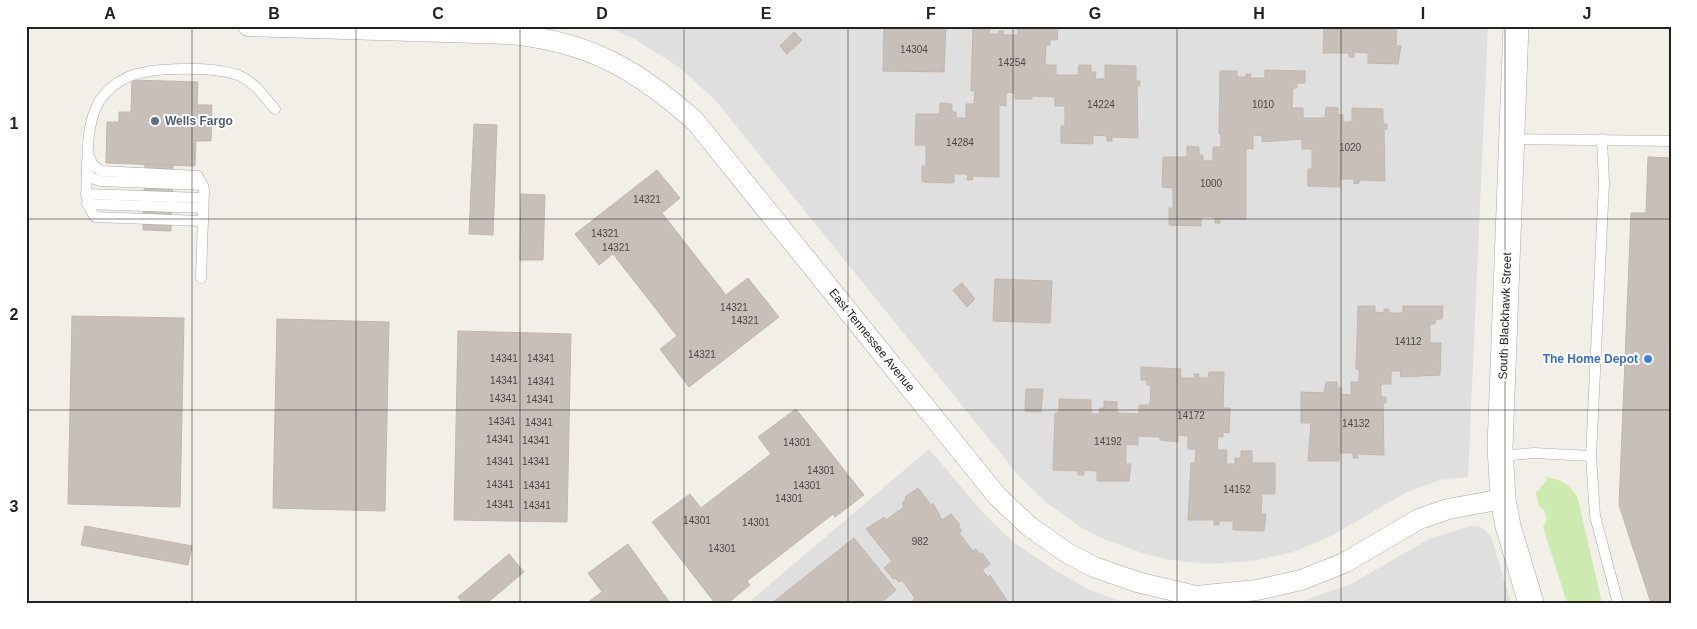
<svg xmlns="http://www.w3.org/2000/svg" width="1697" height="629" font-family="Arial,sans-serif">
<rect width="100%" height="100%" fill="#f2efe9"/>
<g fill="#e0dfdf">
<path d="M606 26H1488L1468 477 1440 480 1407 492 1331 536 1293 552 1253 561 1207 564 1171 560 1145 554 1106 540 1082 528 1048 504 1019 476 716 101 679 67 636 40Z"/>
<path d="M929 449 985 515 1012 541 1047 565 1087 589 1125 603H748Z"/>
<path d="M1470 526 1481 527 1491 536 1511 603H1297L1351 584 1429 539Z"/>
</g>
<path fill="#cdebb0" d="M1545 477C1560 478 1571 485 1578 499L1602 603H1567L1543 527 1547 520 1544 510 1539 506 1536 493 1546 481Z"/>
<g fill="#c7bfb8" stroke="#c4b6ab">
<path d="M884 26H946L944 72 883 71Z"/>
<path d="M1324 26H1397L1396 46H1401L1398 64 1368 63V53L1354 52V57H1349V53H1323Z"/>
<path d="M1018 27 1058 28 1057 40H1050V45H1046L1045 65H1056V75H1078L1079 65H1091V72H1096L1095 79H1105V65L1136 66V81H1140V86H1137L1138 138 1112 137V141H1107V136L1093 135V144L1061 143V126H1065V106H1055V97L1032 96V99H1015V93L1006 92V106L999 105V177L973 176 972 180H967L968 174H954V183L922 182V166H926V145H915L916 114H940V103L952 104V112H956V118H966V104H974L975 91H971L973 28H990L989 34H999V31H1004L1003 35H1018Z"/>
<path d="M794 32 802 40 787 54 780 46Z"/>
<path d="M1265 70 1305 71V83H1297V88H1293L1292 108H1303V118H1325L1326 107 1338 108V115H1343V122H1352V108L1383 109V124H1387V129H1384L1385 181 1359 180V183L1354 184V179H1340V187L1308 186V169H1312V149H1302V139L1262 142V135L1253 136V149L1246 148V219H1220V223H1215V217H1201V226L1169 225V208H1173V188L1162 187 1163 157H1187V146L1199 147V155H1203V161H1213V147H1221V134H1219L1220 71H1237V77H1246V74H1251L1250 78H1265Z"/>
<path d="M132 80 198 82 197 105H212L211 141H196L195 166 106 163 107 122H119V112H131Z"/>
<path d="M474 124 497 125 493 235 469 234Z"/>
<path d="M1648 157 1671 158V603H1651L1619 505 1631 213H1646Z"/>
<path d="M145 164 173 165 171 231 143 230Z"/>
<path d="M657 170 680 198 662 213 726 295 748 278 779 317 689 387 660 349 677 336 613 254 599 265 575 234Z"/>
<path d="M521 194 545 195 543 260H520Z"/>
<path d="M995 279 1052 281 1050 323 993 321Z"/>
<path d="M962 283 975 299 967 307 953 290Z"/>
<path d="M1358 306H1375V312L1384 313V309H1389V313H1403V306H1443L1442 319H1436L1435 324H1430V343H1441L1440 375 1400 377 1401 371H1391V384H1381V397H1386V403H1383L1384 455 1358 454V458H1353V453H1339V461H1308L1311 423H1301V392L1324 393 1326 382H1337V388H1342L1341 394 1351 395V382H1359V370L1356 369Z"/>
<path d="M72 316 184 318 180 507 68 504Z"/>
<path d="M277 319 389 322 385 511 273 508Z"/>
<path d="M458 331 571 334 567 522 454 520Z"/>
<path d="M1141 367 1181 369 1180 378H1194V374H1199V378H1208L1209 372H1224L1223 408H1230L1229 433 1223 432V437L1218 436 1217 450H1227L1226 464H1235V458H1241V451H1252V463H1275V494H1262L1261 514H1266L1264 531 1233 530V521H1219V525H1214V520H1188L1191 463H1195L1196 449H1188V436L1178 435V442L1160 440V437L1138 436V445L1126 444V464H1131L1129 481H1097V471L1084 470V475H1078V471L1053 470 1055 413H1059V399L1091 400V414H1099L1100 408H1104V401L1117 402V413L1139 414V405H1150L1151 385H1147V380H1141Z"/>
<path d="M1026 389H1043L1041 412 1025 411Z"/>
<path d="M796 409 864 495 835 517 833 514 747 581 750 585 728 603H715L652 522 690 494 701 508 771 454 758 437Z"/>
<path d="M918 488 931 505 933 503 942 520 951 514 960 525 958 526 962 531 959 533 973 551 976 549 980 554 982 553 990 564 982 570 988 577 990 575 1008 602 915 603 913 600 915 598 902 580 899 582 895 578 893 579 884 568 892 561 866 529 884 517 886 520 904 507 902 503 906 499 905 497Z"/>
<path d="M85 526 192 546 188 565 81 545Z"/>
<path d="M854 538 896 590 881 603H772Z"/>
<path d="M628 544 670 603H587L602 592 588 573Z"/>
<path d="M509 554 524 572 487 603H463L458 597Z"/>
</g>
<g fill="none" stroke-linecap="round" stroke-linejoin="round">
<g stroke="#a9a9a9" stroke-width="11">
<g id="service">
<path d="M1512 139 1671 141"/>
<path d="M1602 139 1604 183 1591 456 1595 516 1618 603"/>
<path d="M88 155 93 165 101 171 198 176 204 189 201 278"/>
<path d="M87 172 92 178 100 181 203 185"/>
<path d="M86 194 203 198"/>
<path d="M87 204 203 208"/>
<path d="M203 221 95 217C83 202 87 184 87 166 88 143 88 120 100 100 106 91 117 82 126 78 149 66 219 66 242 77 256 84 265 98 275 109"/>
<path d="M1500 456 1534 453 1591 456"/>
</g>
</g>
<g stroke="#a9a9a9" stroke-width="21">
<path id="minor" d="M248 26 510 34C590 42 636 69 695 121L997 496 1030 527 1067 553 1094 567 1137 582 1196 596 1257 590 1301 580 1344 563 1419 519 1448 509 1503 499"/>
</g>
<g stroke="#a9a9a9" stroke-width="26">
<path id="tertiary" d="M1516 26 1500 447 1503 499 1508 526 1531 603"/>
</g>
<use href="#service" stroke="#fff" stroke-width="10"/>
<use href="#minor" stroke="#fff" stroke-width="20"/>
<use href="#tertiary" stroke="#fff" stroke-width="25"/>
</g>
<path fill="none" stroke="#222" stroke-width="1" stroke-opacity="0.55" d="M192 26V603M356 26V603M520 26V603M684 26V603M848 26V603M1013 26V603M1177 26V603M1341 26V603M1505 26V603M26 219H1671M26 410H1671"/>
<circle fill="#5c6f8a" stroke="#fff" stroke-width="2" cx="155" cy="121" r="5"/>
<circle fill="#3f7fe0" stroke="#fff" stroke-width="2" cx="1648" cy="359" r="5"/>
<g text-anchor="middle" stroke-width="4" stroke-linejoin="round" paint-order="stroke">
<g font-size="10" fill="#4b4948">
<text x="914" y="53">14304</text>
<text x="1012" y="66">14254</text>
<text x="1101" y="108">14224</text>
<text x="1263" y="108">1010</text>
<text x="960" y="146">14284</text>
<text x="1350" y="151">1020</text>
<text x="1211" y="187">1000</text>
<text x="647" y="203">14321</text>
<text x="605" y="237">14321</text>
<text x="616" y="251">14321</text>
<text x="734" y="311">14321</text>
<text x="745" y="324">14321</text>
<text x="1408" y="345">14112</text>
<text x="702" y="358">14321</text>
<text x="504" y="362">14341</text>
<text x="541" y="362">14341</text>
<text x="504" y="384">14341</text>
<text x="541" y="385">14341</text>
<text x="503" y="402">14341</text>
<text x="540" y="403">14341</text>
<text x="1191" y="419">14172</text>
<text x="502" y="425">14341</text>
<text x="539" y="426">14341</text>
<text x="1356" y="427">14132</text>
<text x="500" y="443">14341</text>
<text x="536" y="444">14341</text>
<text x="1108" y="445">14192</text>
<text x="797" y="446">14301</text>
<text x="500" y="465">14341</text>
<text x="536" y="465">14341</text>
<text x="821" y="474">14301</text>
<text x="500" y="488">14341</text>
<text x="537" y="489">14341</text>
<text x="807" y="489">14301</text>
<text x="1237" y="493">14152</text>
<text x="789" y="502">14301</text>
<text x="500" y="508">14341</text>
<text x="537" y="509">14341</text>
<text x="697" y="524">14301</text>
<text x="756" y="526">14301</text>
<text x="920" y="545">982</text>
<text x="722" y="552">14301</text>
</g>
<g font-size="12" font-weight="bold" fill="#4e5e75" stroke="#fff" text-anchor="start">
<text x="165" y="125">Wells Fargo</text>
</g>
<g font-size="12" fill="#222" stroke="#fff">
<text transform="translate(1505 316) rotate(-88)" y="4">South Blackhawk Street</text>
<text transform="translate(872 340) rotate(51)" y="4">East Tennessee Avenue</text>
</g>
<g font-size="12" font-weight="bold" fill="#366cbe" stroke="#fff" text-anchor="end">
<text x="1638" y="363">The Home Depot</text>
</g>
</g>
<rect width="1697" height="629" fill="none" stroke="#ffffff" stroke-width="55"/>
<rect x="28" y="28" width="1642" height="574" fill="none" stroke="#222" stroke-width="2"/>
<g font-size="16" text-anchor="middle" font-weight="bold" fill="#222">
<text x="110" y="19">A</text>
<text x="274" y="19">B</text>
<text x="438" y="19">C</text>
<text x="602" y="19">D</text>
<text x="766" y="19">E</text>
<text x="931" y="19">F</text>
<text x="1095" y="19">G</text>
<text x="1259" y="19">H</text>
<text x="1423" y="19">I</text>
<text x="1587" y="19">J</text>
<text x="14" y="129">1</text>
<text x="14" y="320">2</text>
<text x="14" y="512">3</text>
</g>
</svg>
